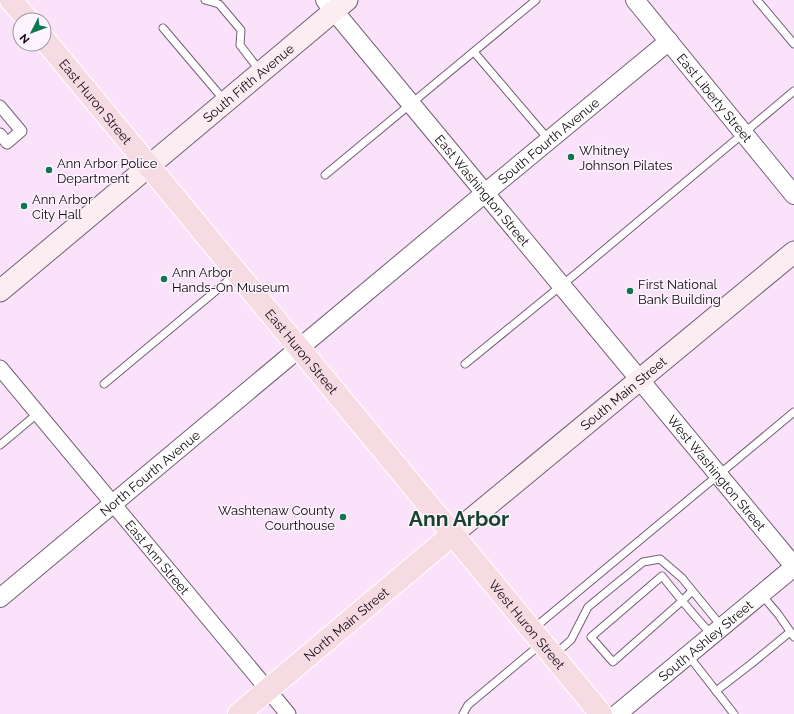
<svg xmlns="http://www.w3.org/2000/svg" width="794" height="714" font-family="Raleway,sans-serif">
<rect width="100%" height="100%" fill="#f9e2fa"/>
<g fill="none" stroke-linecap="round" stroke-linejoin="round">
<g stroke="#735f74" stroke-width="9">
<g id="service">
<path d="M205 0 219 4 241 30 240 45 260 71"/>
<path d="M757 0 794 44"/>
<path d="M163 28 224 100"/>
<path d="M474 52 549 140"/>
<path d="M325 175 536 0"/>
<path d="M465 364 573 276 794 91"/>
<path d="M104 384 236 274"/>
<path d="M0 445 37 414"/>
<path d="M692 591 682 601 613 662 591 637 662 576C678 596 694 616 712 635"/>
<path d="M761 594 778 614 794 637"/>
<path d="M533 629 794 412"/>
<path d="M554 655 571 640 588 607 643 562 660 559 682 578 722 627"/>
<path d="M688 655 734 714"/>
<path d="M716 691 751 664 790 632"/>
<path d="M463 714 468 705 541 644"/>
</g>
</g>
<g stroke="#735f74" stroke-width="13">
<path id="pedestrian" d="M0 106 21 131 7 143 0 134"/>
</g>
<g stroke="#735f74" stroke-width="17">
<g id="minor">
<path id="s1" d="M0 368 288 714"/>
</g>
</g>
<g stroke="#735f74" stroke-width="20">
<g id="tertiary">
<path id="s2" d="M325 0 794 566"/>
<path id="s3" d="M635 0 794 195"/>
<path id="s4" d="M0 598 485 193 669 41"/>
<path id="s5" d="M617 714 794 567"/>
</g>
</g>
<g stroke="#735f74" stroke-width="23">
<g id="secondary">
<path id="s6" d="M0 291 347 0"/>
<path id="s7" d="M453 534 794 252"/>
</g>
</g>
<g stroke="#fff" stroke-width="24">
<g id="primary">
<path d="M11 0 28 20"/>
<path id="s8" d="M44 39 601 714"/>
<path id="s9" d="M239 714 453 534"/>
</g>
</g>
<use href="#service" stroke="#fff" stroke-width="7"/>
<use href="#pedestrian" stroke="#fff" stroke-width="11"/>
<use href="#minor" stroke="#fff" stroke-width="15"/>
<use href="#tertiary" stroke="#fff" stroke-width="18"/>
<use href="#secondary" stroke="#fbedf1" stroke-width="21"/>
<use href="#primary" stroke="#f7dbe3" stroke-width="22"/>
</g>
<g fill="#0f7750" stroke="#fef4fe" stroke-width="1.5">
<circle cx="571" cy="157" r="4"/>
<circle cx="49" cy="170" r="4"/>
<circle cx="24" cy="206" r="4"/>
<circle cx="164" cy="279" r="4"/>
<circle cx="630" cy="291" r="4"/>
<circle cx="343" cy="517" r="4"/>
</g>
<g text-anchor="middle" stroke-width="3" stroke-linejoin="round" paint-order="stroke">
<g font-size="13" fill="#100810" stroke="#fef4fe">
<text dy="5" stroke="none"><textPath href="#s6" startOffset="324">South Fifth Avenue</textPath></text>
<text dy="5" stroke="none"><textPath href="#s3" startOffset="126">East Liberty Street</textPath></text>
<text dy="5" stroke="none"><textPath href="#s8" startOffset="81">East Huron Street</textPath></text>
<text dy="5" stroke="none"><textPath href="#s4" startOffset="714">South Fourth Avenue</textPath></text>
<text dy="5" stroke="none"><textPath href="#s2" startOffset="247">East Washington Street</textPath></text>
<text dy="5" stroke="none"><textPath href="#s8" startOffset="405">East Huron Street</textPath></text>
<text dy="5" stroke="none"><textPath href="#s7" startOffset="221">South Main Street</textPath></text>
<text dy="5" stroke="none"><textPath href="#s4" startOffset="195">North Fourth Avenue</textPath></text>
<text dy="5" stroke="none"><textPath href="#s2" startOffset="614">West Washington Street</textPath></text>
<text dy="5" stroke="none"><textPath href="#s1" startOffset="246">East Ann Street</textPath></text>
<text dy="5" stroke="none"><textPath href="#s9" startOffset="140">North Main Street</textPath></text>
<text dy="5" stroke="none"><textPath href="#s8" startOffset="759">West Huron Street</textPath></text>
<text dy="5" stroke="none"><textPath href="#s5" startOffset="115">South Ashley Street</textPath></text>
</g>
<g font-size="13" fill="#100810" stroke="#fef4fe" text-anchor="start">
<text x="579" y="155">Whitney<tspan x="579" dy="15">Johnson Pilates</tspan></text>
<text x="57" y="168">Ann Arbor Police<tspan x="57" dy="15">Department</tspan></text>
<text x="32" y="204">Ann Arbor<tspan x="32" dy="15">City Hall</tspan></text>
<text x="172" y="277">Ann Arbor<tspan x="172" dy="15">Hands-On Museum</tspan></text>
<text x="638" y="289">First National<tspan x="638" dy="15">Bank Building</tspan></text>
<text x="335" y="515" text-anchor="end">Washtenaw County<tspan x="335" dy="15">Courthouse</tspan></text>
</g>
<g font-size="21" font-weight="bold" fill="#17432f" stroke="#fef4fe">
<text x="459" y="526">Ann Arbor</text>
</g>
</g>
<g transform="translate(32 32) rotate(228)"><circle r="19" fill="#fef4fe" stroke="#9f969f"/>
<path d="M0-3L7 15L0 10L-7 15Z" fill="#0f7750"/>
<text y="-6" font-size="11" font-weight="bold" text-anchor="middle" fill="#100810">N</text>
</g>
</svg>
